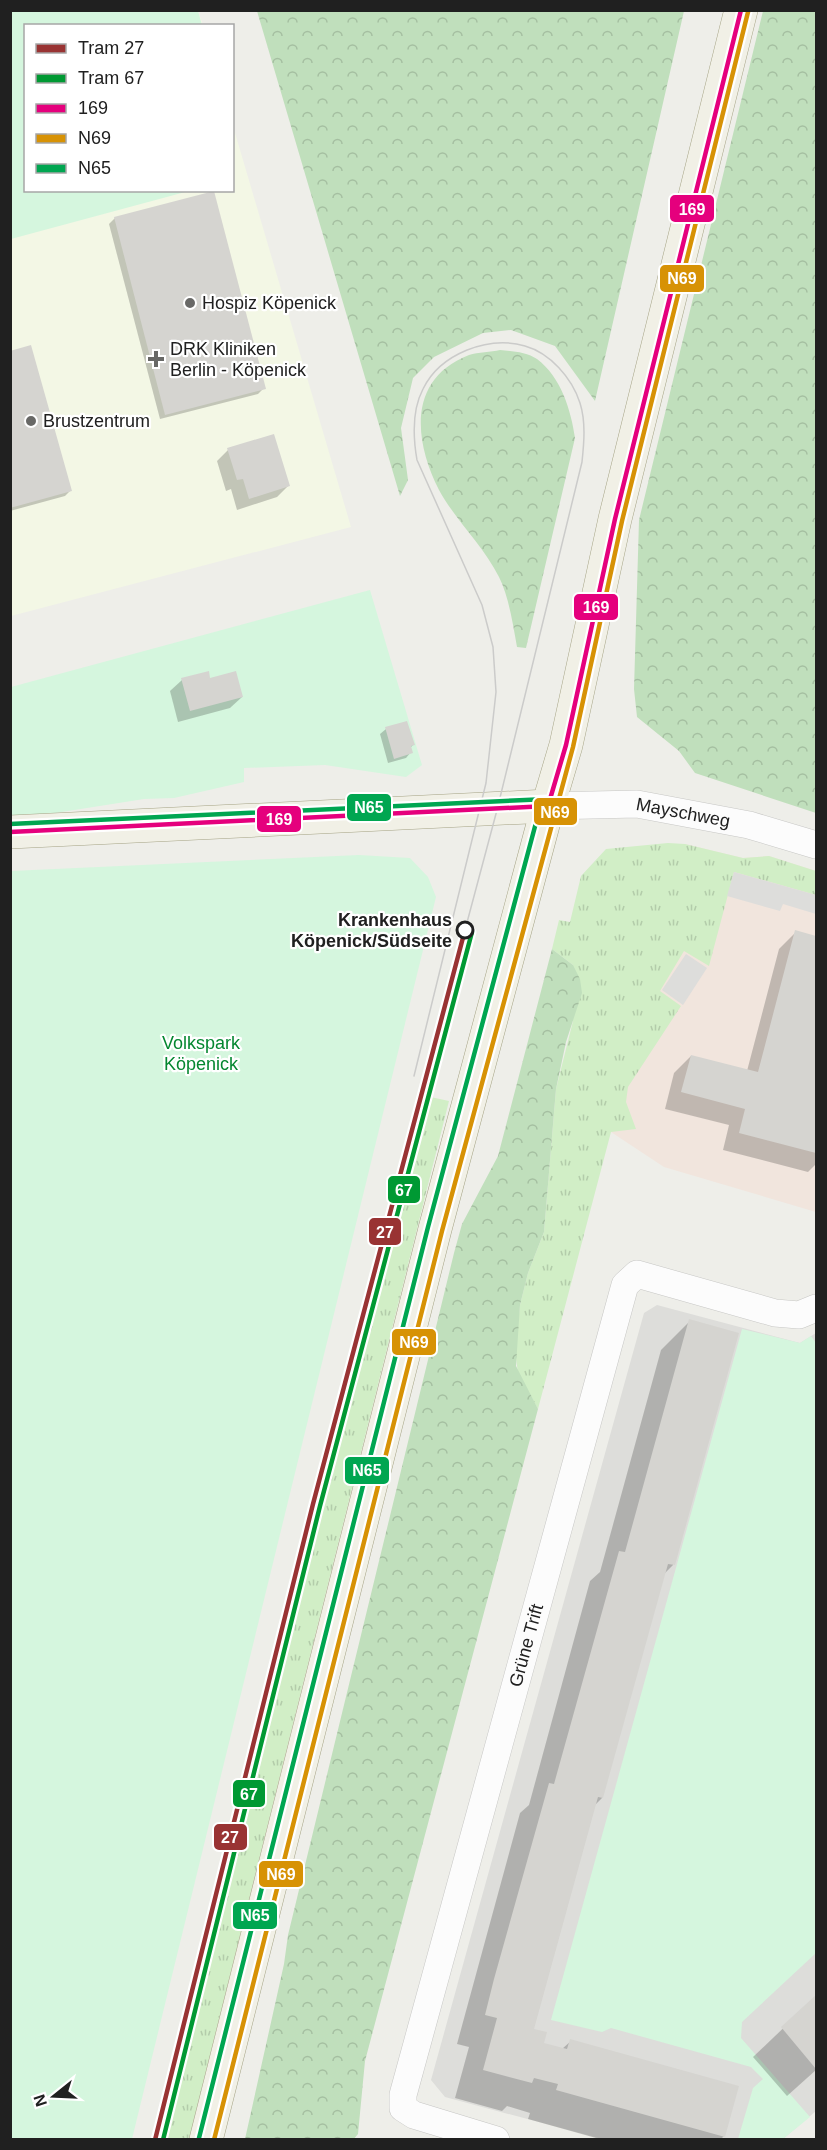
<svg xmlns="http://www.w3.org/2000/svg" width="827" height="2150" font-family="Helvetica,sans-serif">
<defs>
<pattern id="grass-tufts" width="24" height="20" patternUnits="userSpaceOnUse" patternTransform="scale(1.5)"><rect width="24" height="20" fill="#d1eec6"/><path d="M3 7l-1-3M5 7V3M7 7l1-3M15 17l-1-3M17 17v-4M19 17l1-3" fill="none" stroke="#b3ccaa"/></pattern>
<pattern id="forest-crowns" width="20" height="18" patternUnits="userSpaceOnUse" patternTransform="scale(1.5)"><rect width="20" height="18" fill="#c0dfbc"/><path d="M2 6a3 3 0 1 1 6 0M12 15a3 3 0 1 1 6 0" fill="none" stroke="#a5bfa1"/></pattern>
</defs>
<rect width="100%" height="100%" fill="#eeeee9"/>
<path fill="#ddddda" d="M657 1305 800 1343 816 1333V2111L783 2139H602L445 2097 431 2080 644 1313Z"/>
<path fill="#f1e5dd" d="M685 844 743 858 769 856 816 871V1212L664 1167 611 1132Z"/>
<path fill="#f3f7e5" d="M11 11H198L203 25 26 26V190H232L233 126 351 527 11 616Z"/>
<g fill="url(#grass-tufts)">
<path d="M668 843 685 844 743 858 769 856 816 871V895L734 872 709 966 684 951 660 991 681 1006 628 1087 626 1102 636 1129 611 1132 538 1409 518 1373 515 1351 520 1305 528 1273 544 1232 556 1089 573 1021V965L552 949 559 920 570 922 581 876 606 849Z"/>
<path d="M426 1096 449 1101 189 2139H165Z"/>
</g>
<g fill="url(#forest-crowns)">
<path d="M257 11H684L595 401 555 346 511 330 483 333 434 357 413 378 401 428 408 480 400 496Z"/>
<path d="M763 11H816V813L695 773 679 751 637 717 634 689 639 520Z"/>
<path d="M500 350C512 351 527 352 537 359 561 377 571 410 575 438L526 648 517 647C513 625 509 597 499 577 483 545 456 521 439 490 414 441 407 379 469 355 478 352 491 352 500 350Z"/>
<path d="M552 949 573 965 580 979 582 993 566 1042 556 1089 544 1232 528 1273 520 1305 516 1366 538 1409 365 2061 358 2134 353 2140 245 2139 284 1964 288 1935 454 1253 462 1224 498 1156Z"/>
</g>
<g fill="#d5f6de">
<path d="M11 10 198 11 202 25 26 26V190L189 191 11 239Z"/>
<path d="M370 590 422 765 406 777 325 765 244 768V782L174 798 144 799 11 820V687Z"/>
<path d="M359 855 410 858 428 877 436 897 132 2139H11V871Z"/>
<path d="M742 1329 800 1343 811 1336 816 1343V1953L742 2022 741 2038 810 2117 783 2139H738L753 2088 763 2079 751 2067 611 2028 602 2032 551 2020Z"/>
</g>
<g fill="#dddddb">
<path d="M734 872 816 895V914L783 904 780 911 727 896Z"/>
<path d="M686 954 707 968 683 1005 662 990Z"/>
</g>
<g fill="#0003">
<path d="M115 218 264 388 258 394 160 419 109 224Z"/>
<path d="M10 352 70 491 65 496 10 511Z"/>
<path d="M228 450 288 486 277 497 237 510 231 489 226 491 217 461Z"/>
<path d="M209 679 242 697 230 708 178 722 170 691 182 680Z"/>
<path d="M386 729 413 745 410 748 411 752 406 758 388 763 380 734Z"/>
<path d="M796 932 816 937V1164L808 1172 723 1150 729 1125 665 1109 674 1073 691 1056 747 1071 779 949Z"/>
<path d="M690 1321 673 1565 663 1575 602 1798 595 1805 533 2030 542 2044 562 2049 571 2041 724 2136 720 2140H603L528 2119 530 2113 507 2106 502 2111 455 2098 469 2047 457 2044 520 1813 529 1805 590 1581 600 1572 661 1350Z"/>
<path d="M816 1997V2070L787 2096 753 2057Z"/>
</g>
<g fill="#d5d4d0">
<path d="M214 191 266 389 165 415 114 217Z"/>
<path d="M31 345 72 491 10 508V351Z"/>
<path d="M274 434 290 486 249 499 243 479 237 480 227 448Z"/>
<path d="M209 671 210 678 236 671 243 697 190 711 181 678Z"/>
<path d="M407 721 415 745 411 746 413 753 394 759 385 727Z"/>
<path d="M795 930 816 936V1153L739 1133 745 1109 681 1092 691 1055 758 1072Z"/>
<path d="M689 1319 739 1333 675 1565 668 1564 603 1798 598 1797 534 2029 547 2032 544 2043 567 2049 570 2039 739 2086 725 2137 556 2090 558 2084 534 2078 532 2083 483 2070 497 2018 485 2015 494 1979 549 1783 554 1784 619 1551 625 1552Z"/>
<path d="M816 1995V2069L781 2027Z"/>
</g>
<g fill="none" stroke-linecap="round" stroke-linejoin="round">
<g stroke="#c7c7c5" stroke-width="28">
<g id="minor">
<path id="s1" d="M548 806 637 804 749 825 816 845"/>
<path id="s2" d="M496 2140 414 2115 403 2108V2095L625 1285 637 1274 775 1313 799 1315 816 1308"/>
</g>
</g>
<g stroke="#a5a385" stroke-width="34">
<g id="major">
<path d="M10 832 548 806"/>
<path d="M206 2140 435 1229 548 806 566 745 615 519 741 10"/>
</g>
</g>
<use href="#minor" stroke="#fcfcfc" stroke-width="27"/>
<use href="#major" stroke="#f1f0e6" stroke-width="33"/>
<path stroke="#cbcbca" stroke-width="1.5" d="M414 1076 486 783 496 692 493 647 482 605 417 460C413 437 412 410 423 389 440 354 488 335 525 346 550 353 572 378 580 403 586 422 584 443 582 462L497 810 465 930"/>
<g stroke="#fff" stroke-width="9">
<g id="bus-1">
<path d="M548 806 566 745 615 519 741 10"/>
<path d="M10 832 548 806"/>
</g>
</g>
<g stroke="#fff" stroke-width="9">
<path id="bus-2" d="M214 2140 442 1231 573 747 622 521 748 12"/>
</g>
<g stroke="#fff" stroke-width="9">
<g id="bus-3">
<path d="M10 824 548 799"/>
<path d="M199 2138 428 1227 541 804"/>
</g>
</g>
<use href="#bus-1" stroke="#e5007d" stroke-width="4.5"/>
<use href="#bus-2" stroke="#d79205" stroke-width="4.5"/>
<use href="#bus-3" stroke="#00a651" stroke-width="4.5"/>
<g stroke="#fff" stroke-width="9">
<path id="tram-1" d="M155 2140 313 1504 465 930"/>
</g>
<g stroke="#fff" stroke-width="9">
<path id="tram-2" d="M163 2140 320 1506 472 932"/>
</g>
<use href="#tram-1" stroke="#933" stroke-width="4.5"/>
<use href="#tram-2" stroke="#093" stroke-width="4.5"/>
</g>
<g fill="#686866" stroke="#fff" stroke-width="2">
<circle cx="190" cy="303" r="6"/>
<path d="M153 350h6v6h6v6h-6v6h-6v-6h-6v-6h6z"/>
<circle cx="31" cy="421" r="6"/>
</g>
<circle fill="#fff" stroke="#202020" stroke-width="3" cx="465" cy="930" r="8"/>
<g text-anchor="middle" stroke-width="4.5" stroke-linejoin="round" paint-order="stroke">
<g font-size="18" fill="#202020" stroke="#fff" text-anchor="start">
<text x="202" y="309">Hospiz Köpenick</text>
<text x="170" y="355">DRK Kliniken<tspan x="170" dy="21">Berlin - Köpenick</tspan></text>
<text x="43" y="427">Brustzentrum</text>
</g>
<g font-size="18" fill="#202020" stroke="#fff">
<text dy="6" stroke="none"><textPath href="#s1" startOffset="136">Mayschweg</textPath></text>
<text dy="6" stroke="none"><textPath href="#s2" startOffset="578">Grüne Trift</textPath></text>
</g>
<g font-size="18" font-weight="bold" fill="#202020" stroke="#fff" text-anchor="end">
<text x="452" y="926">Krankenhaus<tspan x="452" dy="21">Köpenick/Südseite</tspan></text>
</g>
<g font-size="18" fill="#058730" stroke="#fff">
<text x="201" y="1049">Volkspark<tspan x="201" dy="21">Köpenick</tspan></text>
</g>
</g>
<g stroke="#fff" stroke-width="2">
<rect x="669" y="194" width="46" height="29" rx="6" fill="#e5007d"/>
<rect x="659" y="264" width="46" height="29" rx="6" fill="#d79205"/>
<rect x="573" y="593" width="46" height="28" rx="6" fill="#e5007d"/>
<rect x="346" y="793" width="46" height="29" rx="6" fill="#00a651"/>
<rect x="533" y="797" width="45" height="29" rx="6" fill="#d79205"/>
<rect x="256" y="805" width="46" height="28" rx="6" fill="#e5007d"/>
<rect x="387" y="1175" width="34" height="29" rx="6" fill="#093"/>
<rect x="368" y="1217" width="34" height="29" rx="6" fill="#933"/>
<rect x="391" y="1328" width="46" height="28" rx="6" fill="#d79205"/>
<rect x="344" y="1456" width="46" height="29" rx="6" fill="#00a651"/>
<rect x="232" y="1779" width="34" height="29" rx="6" fill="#093"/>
<rect x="213" y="1823" width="35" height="28" rx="6" fill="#933"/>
<rect x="258" y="1860" width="46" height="28" rx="6" fill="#d79205"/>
<rect x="232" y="1901" width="46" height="29" rx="6" fill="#00a651"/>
</g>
<g font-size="16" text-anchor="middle" font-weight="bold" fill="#fff">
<text x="692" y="215">169</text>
<text x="682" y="284">N69</text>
<text x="596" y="613">169</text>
<text x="369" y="813">N65</text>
<text x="555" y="818">N69</text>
<text x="279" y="825">169</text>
<text x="404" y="1196">67</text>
<text x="385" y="1238">27</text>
<text x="414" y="1348">N69</text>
<text x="367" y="1476">N65</text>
<text x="249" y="1800">67</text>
<text x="230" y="1843">27</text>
<text x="281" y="1880">N69</text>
<text x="255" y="1921">N65</text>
</g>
<rect width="827" height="2150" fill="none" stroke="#202020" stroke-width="24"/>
<rect x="24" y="24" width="210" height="168" fill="#ffffff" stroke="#a6a6a6" stroke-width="1.5"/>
<rect x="36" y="44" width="30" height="9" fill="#993333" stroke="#a6a6a6" stroke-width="1.5"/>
<text x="78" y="54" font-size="18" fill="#202020">Tram 27</text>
<rect x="36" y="74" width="30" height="9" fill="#009933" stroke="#a6a6a6" stroke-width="1.5"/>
<text x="78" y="84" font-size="18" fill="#202020">Tram 67</text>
<rect x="36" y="104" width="30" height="9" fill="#e5007d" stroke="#a6a6a6" stroke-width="1.5"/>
<text x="78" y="114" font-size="18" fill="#202020">169</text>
<rect x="36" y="134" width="30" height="9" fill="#d79205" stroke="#a6a6a6" stroke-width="1.5"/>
<text x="78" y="144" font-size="18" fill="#202020">N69</text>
<rect x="36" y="164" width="30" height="9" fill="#00a651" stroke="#a6a6a6" stroke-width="1.5"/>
<text x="78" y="174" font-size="18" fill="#202020">N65</text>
<g transform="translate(54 2096) rotate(252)" stroke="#ffffff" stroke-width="4.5" paint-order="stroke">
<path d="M0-4.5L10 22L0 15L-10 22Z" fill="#202020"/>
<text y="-9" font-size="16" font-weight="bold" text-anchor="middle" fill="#202020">N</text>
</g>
</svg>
